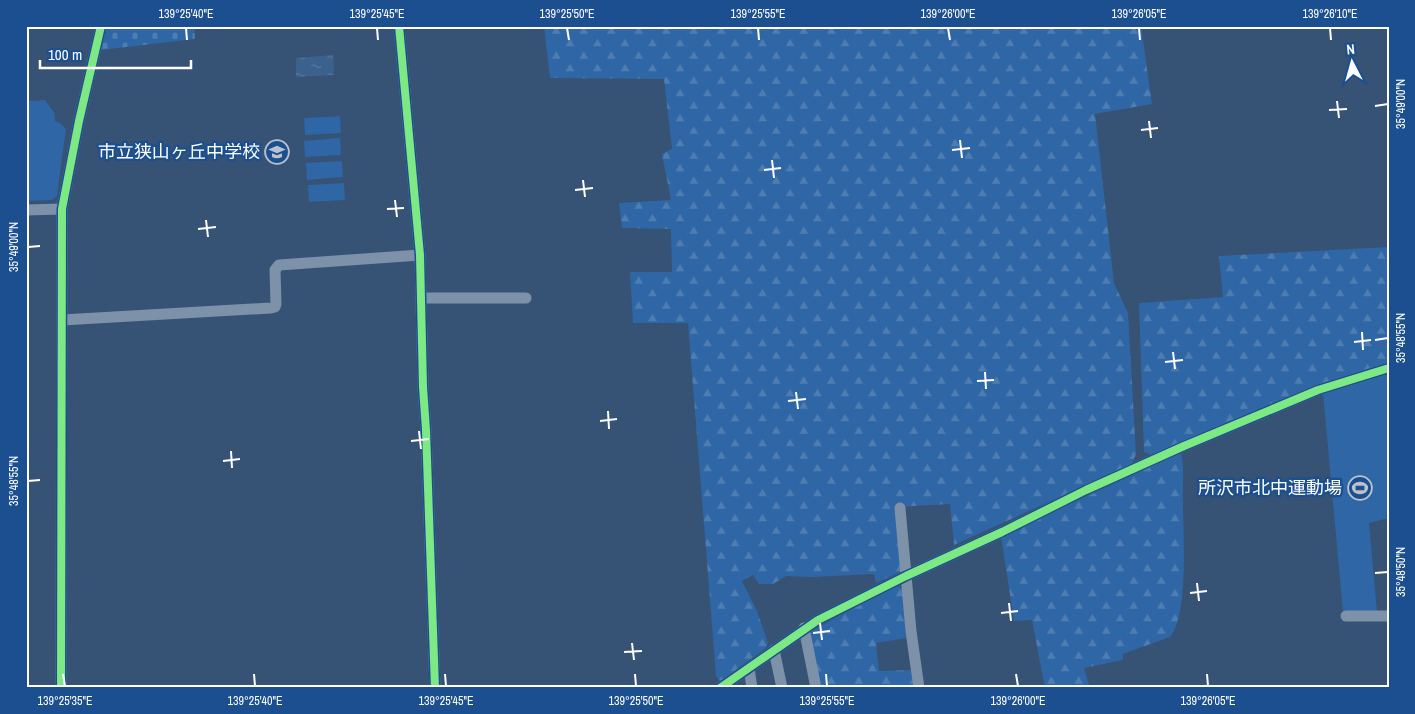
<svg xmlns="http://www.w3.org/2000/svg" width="1415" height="714" font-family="'Archivo Narrow','Noto Sans JP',sans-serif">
<defs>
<pattern id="forest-firs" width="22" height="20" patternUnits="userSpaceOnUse" patternTransform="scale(1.25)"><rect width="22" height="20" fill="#2f66a5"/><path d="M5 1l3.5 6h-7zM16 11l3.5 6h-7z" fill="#4e7db2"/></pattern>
<pattern id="cemetery-stones" width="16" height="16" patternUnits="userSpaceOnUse" patternTransform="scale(1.25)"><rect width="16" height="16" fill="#2f66a5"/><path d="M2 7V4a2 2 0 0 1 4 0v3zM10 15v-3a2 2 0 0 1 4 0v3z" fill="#4e7db2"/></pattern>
<pattern id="water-ripples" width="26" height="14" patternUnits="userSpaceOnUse" patternTransform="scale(1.25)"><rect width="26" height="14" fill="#3b618d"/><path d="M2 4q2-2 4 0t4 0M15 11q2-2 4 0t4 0" fill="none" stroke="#58799e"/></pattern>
</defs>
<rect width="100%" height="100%" fill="#365274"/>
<g fill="#2f66a5">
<path d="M45 100 54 112 55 121 60 123 66 129 57 196 52 200 26 201V101Z"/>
<path d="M340 116 341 133 305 135 304 118Z"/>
<path d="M340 138 341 155 305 157 304 141Z"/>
<path d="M342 161 343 177 307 180 306 163Z"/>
<path d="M344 183 345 200 309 202 308 185Z"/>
<path d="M1389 373V518L1369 523 1377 612H1343L1323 393Z"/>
</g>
<g fill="url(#forest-firs)">
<path d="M544 26H1141L1152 104 1095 114 1114 283 1128 313 1136 454 1132 464 954 545 950 504 897 507 902 571 876 583 874 574 812 577 786 576 773 584H759L753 575 742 581 757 611 768 643 766 648 720 681 716 676 688 323H633L630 272H672L671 229 622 228 619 203 671 200 662 154 672 149 664 79 550 78Z"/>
<path d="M1389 247V362L1309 388 1152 455 1144 452 1139 303 1223 297 1219 256Z"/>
<path d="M1181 453C1185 468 1182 487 1183 503 1183 534 1189 614 1170 637L1123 654V660L1084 668 1090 688H1045L1032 620 1014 621 1001 536Z"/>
<path d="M896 585 903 589 906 638 876 643 879 671 911 670 914 688H820L810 632Z"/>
</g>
<path fill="url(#cemetery-stones)" d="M106 26H194L195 39 101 50 106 32Z"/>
<path fill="url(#water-ripples)" d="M333 55 334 75 296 77V58Z"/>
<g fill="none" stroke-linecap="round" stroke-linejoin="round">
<g stroke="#7d92a8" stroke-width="11">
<path d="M399 26 420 255 423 387 426 430 435 688"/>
<path d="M26 210 62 209"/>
<path d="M421 298H526"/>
<path d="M62 320 271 308 275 307 276 304 275 270 279 265 420 255"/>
<path d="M900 508 911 631 919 688"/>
<path d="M1346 616H1389"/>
<path d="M804 628 816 688"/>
<path d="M774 650 782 688"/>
<path d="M749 668 752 688"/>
<path d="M61 688 62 209 79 121 101 26"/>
<path d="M720 688 818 620 906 576 1002 532 1086 490 1184 446 1318 390 1389 368"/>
</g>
<g stroke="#1b4f8f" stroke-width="11">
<g id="cycleway">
<path d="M399 26 420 255 423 387 426 430 435 688"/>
<path d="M61 688 62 209 79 121 101 26"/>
<path d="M720 688 818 620 906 576 1002 532 1086 490 1184 446 1318 390 1389 368"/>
</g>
</g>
<use href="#cycleway" stroke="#7ce984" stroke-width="8"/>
</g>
<path fill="none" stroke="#fff" stroke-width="2" d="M186 28 187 40M377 28 378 40M567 28 569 40M758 28 759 40M948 28 950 40M1139 28 1140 40M1330 28 1331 40M1337 101 1339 118M1375 106 1388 104M1329 110 1347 109M1149 121 1151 138M1141 130 1158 128M960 140 962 158M952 150 970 148M772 160 774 178M764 170 781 168M583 180 585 197M575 190 593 188M395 200 397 217M387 209 404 208M206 220 208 237M198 229 216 227M28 247 40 246M1362 332 1363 350M1375 340 1388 338M1354 342 1371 340M1173 352 1175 369M1165 362 1183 360M985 372 986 389M977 381 994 380M796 392 798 409M788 401 806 399M608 411 609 429M600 421 617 419M419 431 421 449M411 441 429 439M231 451 232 468M223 461 240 459M28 481 40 480M1375 573 1388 572M1197 583 1199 601M1190 593 1207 591M1009 603 1011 621M1001 613 1018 611M820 623 822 640M813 633 830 631M632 643 634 660M624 652 642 651M63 674 65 686M254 674 255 686M445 674 446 686M635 674 636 686M826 674 827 686M1016 674 1018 686M1207 674 1208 686"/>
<defs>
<g id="school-ring" transform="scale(1.25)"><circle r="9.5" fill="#1b4f8f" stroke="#b9c2ce" stroke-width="1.5"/><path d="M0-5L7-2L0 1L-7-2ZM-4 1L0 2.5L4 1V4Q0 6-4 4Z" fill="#b9c2ce"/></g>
<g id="stadium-ring" transform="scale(1.25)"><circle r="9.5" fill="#1b4f8f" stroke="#b9c2ce" stroke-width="1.5"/><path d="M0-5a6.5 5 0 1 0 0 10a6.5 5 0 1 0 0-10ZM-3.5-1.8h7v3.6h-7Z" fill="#b9c2ce"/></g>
</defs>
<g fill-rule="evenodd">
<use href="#school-ring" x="277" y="152"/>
<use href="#stadium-ring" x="1360" y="488"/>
</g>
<g text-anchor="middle" stroke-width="4.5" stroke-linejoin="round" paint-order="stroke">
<g font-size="18" fill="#fff" stroke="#1b4f8f" text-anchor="end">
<text x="260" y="158">市立狭山ヶ丘中学校</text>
<text x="1342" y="494">所沢市北中運動場</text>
</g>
</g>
<rect width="1415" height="714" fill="none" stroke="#1b4f8f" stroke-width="55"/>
<g transform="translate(1352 62) rotate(354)" stroke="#1b4f8f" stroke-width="4" paint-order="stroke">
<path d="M0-4L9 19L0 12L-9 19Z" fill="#ffffff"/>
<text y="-8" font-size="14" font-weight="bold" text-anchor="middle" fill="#ffffff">N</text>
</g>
<path d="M40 60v8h151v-8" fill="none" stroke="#ffffff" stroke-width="2.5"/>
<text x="48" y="60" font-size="15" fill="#ffffff" stroke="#1b4f8f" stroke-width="4" paint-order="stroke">100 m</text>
<rect x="28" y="28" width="1360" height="658" fill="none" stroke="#fff" stroke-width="2"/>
<g font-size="12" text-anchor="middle" fill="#fff">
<text x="186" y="18">139°25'40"E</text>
<text x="377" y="18">139°25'45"E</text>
<text x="567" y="18">139°25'50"E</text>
<text x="758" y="18">139°25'55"E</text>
<text x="948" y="18">139°26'00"E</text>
<text x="1139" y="18">139°26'05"E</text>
<text x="1330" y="18">139°26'10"E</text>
<text transform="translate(1401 104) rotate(-90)" y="4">35°49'00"N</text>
<text transform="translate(14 247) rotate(-90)" y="4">35°49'00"N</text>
<text transform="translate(1401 338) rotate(-90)" y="4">35°48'55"N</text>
<text transform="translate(14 481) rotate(-90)" y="4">35°48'55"N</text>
<text transform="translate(1401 572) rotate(-90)" y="4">35°48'50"N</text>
<text x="65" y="705">139°25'35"E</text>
<text x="255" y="705">139°25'40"E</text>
<text x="446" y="705">139°25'45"E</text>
<text x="636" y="705">139°25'50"E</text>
<text x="827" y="705">139°25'55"E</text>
<text x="1018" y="705">139°26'00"E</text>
<text x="1208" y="705">139°26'05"E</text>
</g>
</svg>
